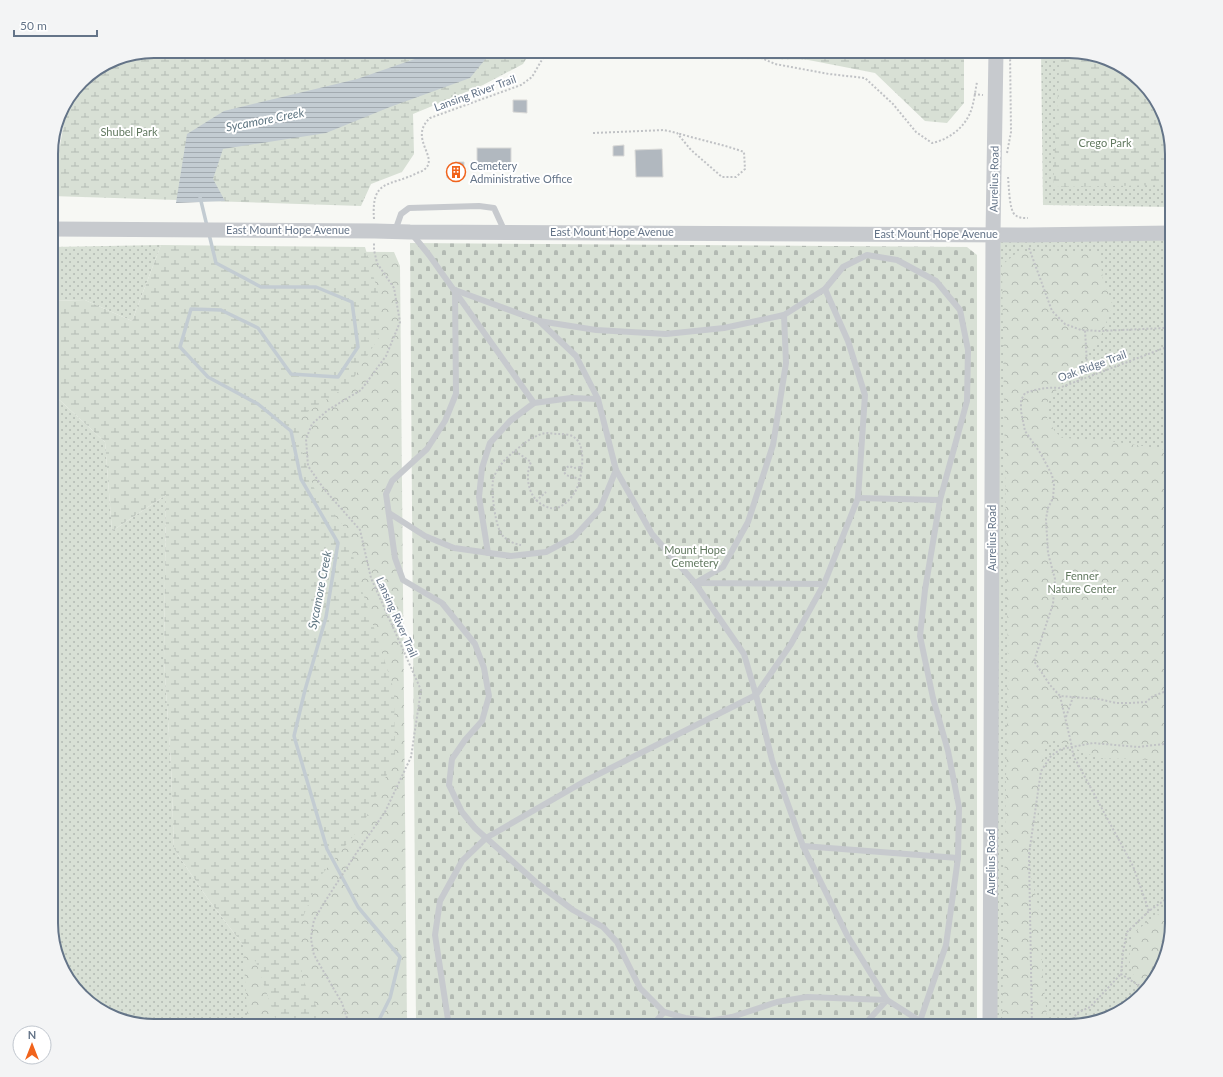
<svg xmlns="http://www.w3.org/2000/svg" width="1223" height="1077" font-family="Lato,sans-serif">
<defs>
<pattern id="green-dots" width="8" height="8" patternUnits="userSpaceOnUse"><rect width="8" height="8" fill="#d8e0d5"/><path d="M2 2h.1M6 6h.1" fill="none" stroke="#b3bab3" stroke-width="1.8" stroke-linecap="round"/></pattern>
<pattern id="forest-crowns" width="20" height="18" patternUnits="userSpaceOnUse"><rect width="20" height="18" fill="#d8e0d5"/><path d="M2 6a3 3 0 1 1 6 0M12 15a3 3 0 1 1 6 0" fill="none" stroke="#b3bab3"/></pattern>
<pattern id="wetland-marsh" width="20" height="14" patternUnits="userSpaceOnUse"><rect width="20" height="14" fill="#d8e0d5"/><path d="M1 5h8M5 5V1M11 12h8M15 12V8" fill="none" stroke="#b3bab3"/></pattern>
<pattern id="cemetery-stones" width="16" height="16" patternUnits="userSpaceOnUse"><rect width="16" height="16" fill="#d8e0d5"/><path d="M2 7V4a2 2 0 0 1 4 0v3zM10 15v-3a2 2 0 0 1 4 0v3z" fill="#b3bab3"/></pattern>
<pattern id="water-rules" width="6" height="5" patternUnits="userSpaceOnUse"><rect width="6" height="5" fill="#c3ccd2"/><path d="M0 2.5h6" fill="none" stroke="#a2aab0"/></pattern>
</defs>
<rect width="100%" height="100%" fill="#f7f8f4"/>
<g fill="url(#green-dots)">
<path d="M1041 51H1069L1108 59 1142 81 1164 114 1172 154V207L1043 205Z"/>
<path d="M993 234 1172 235V929L1164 963 1142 996 1109 1018 1069 1026H990Z"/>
<path d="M161 245 132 321 85 300 51 301V247Z"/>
<path d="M51 389 53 394 105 442 112 531 166 495 164 660 171 766 174 849 208 899 256 962 278 1026H154L115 1018 81 996 62 968 51 929Z"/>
</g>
<g fill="url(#forest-crowns)">
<path d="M725 51H889L886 60 725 59Z"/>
<path d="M229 251 394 252 400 266 407 1026H248L200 284Z"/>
<path d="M1019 251H1099L1103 280 1113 305 1101 336 1062 385 1048 398 1047 419 1056 433 1064 438 1110 441 1162 449 1172 456V758L1153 760 1098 758 1055 740 1045 746 1035 838 1029 846 1027 859 1039 910 1043 979 1048 1026H1002L1008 659 1002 265Z"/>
<path d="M1172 904V929L1164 963 1142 996 1130 1003 1138 992 1129 959 1133 933Z"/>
</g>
<g fill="url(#wetland-marsh)">
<path d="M154 51H531L523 64 483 85 413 114 414 154 402 172 371 184 361 206 51 196 68 100 86 77 115 59Z"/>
<path d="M777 51H964V103L947 123 925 121 875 73 793 57Z"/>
<path d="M1060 51H1069L1108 59 1142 81 1164 114 1172 154V185L1053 187Z"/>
<path d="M161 245 365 247 380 299 379 337 350 384 300 417V445L314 488 347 531 360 584 394 690 395 758 363 824 319 878 299 927 302 978 326 1026H278L256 962 208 899 174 849 171 766 164 660 166 495 112 531 105 442 53 394 51 389V301L85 300 132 321Z"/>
</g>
<path fill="url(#cemetery-stones)" d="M410 243 967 247 977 255V1026H416Z"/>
<path fill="url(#water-rules)" d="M438 51H492L470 78 390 107 326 133 223 149 213 179 225 201 176 203 187 134 224 111 357 79Z"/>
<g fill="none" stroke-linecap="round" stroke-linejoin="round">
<g stroke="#c3ccd2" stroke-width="3.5">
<path d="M200 197 207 226"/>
<path d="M209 234 216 263 261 287H316L352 302 358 347 338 377 291 374 258 328 221 310 191 309 180 347 208 377 258 404 291 431 301 479 338 543 326 617 305 690 294 736 327 849 358 907 400 957 390 998 376 1026"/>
</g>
</g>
<g fill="#b1b8bf" stroke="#d9d9d7">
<path d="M513 100H527V113L513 112Z"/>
<path d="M624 145V156H613V146Z"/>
<rect x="477" y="148" width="34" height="18"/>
<path d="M662 149 663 177H636L635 150Z"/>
<path d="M455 162H464V178H447L448 166H455Z"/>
</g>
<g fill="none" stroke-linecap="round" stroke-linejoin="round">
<g stroke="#c0c2c5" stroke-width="2" stroke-dasharray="2 2" stroke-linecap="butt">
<path d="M746 51 775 64 829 74 865 78 893 104 916 132 932 143C948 140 964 128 970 113 974 104 975 92 977 82"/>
<path d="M974 94 983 95"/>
<path d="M593 133 664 130 677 133 691 150 722 177H736L745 169 744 152C722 144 700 140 677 133"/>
<path d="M1007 153 1011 132 1010 51"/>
<path d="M1008 177C1009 185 1009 210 1015 215 1019 218 1023 218 1028 218"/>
<path d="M374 219C371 178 390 187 417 173 420 172 423 171 425 169 439 157 408 138 430 118L521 85 532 77 547 51"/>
<path d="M1029 248 1052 311 1065 324 1081 330 1100 331 1165 328 1172 330"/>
<path d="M1077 382 1087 364 1085 330"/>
<path d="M515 451 531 462C524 477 529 500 545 506 549 508 552 509 557 508 565 505 572 498 576 490 582 479 587 446 575 438 571 434 563 434 558 434 554 434 550 433 546 433 533 435 521 446 512 453 504 460 496 469 493 480 491 491 495 528 503 536 508 541 515 544 521 545"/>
<path d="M580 480C575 477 571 477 566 475L564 472 566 468 569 466 574 468 582 467"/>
<path d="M536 501 546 492"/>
<path d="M1172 691 1164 692 1153 696 1146 702 1129 703H1116L1099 699 1060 696 1050 685 1034 661 1053 604 1055 579 1048 553 1046 519 1048 508 1053 498 1054 485 1052 475 1041 454 1025 431 1021 411V400L1025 393C1037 389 1047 387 1059 388L1172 345"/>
<path d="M1060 696 1072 747 1073 755 1133 866 1149 911"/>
<path d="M1066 717 1073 697"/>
<path d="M1146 990 1121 974 1123 952 1127 932 1149 911 1172 895"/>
<path d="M348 1026V1021L342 1003 314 955 311 939 312 930 314 920 324 903 357 852 385 812 411 757 421 690 371 578 360 530 324 489 308 466 306 439 312 424 328 410 361 390 386 356 400 322 394 288 377 263 374 250V243"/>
<path d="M1032 1026 1029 854 1041 771 1051 756 1061 749 1072 747 1093 743 1138 747 1172 743"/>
<path d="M1068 1026 1077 1013 1090 1007 1121 974"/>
</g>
<g stroke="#c7cace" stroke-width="6">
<path d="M395 231 401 214 409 208 479 206 494 208 505 232"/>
<path d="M412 234 429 255 534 403"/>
<path d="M455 290 539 321 596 330 666 334 724 328 784 315 825 289 843 267 867 255 897 260 936 281 960 310 968 350 967 401 940 500 925 590 920 636 933 698 948 751 959 807 958 858 946 945 920 1021 924 1026"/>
<path d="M455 290 456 394 445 421 427 449 392 481 386 494 395 558 403 580 442 603 475 644 484 668 489 696 482 721 465 740 452 759 449 785 462 812 475 828 538 884 573 910 603 927 617 942 640 988 664 1012 685 1018 709 1021 732 1017 777 1002 807 997 887 1000 863 1026"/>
<path d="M784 315 786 363 773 445 748 522 723 567 695 583 824 584"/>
<path d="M539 321 576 356 598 399 616 470 652 534 695 583 744 654 756 695 772 760 803 846 847 935 887 1000 920 1021"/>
<path d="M858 498 940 500"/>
<path d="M389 513 425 536 454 548 511 556 546 552 574 537 600 509 616 470"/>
<path d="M488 553 479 497 482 468 490 443 510 421 534 403 571 398 598 399"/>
<path d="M803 846 958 858"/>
<path d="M732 1017 733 1026"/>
<path d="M449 1026 435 935 440 901 462 861 486 838 585 781 756 695 791 644 824 584 858 498 865 395 848 341 825 289"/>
<path d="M652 1026 664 1012"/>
</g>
<g stroke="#c7cace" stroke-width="15">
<path d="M51 229 375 231 410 232 1028 235 1172 233"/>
<path d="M990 1026 993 234 996 51"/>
</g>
</g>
<defs>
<g id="building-ring" transform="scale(1)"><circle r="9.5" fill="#fff" stroke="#f1631b" stroke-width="1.5"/><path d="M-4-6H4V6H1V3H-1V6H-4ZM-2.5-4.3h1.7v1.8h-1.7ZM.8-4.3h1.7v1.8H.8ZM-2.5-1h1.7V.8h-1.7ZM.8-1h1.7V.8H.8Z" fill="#f1631b"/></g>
</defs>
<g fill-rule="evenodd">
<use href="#building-ring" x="456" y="172"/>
</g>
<g text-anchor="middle" stroke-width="4" stroke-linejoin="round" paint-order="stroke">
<g font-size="11" fill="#647488" stroke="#fff">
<text transform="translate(475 93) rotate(-20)" y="4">Lansing River Trail</text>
<text transform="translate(994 179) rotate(-89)" y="4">Aurelius Road</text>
<text x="288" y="234">East Mount Hope Avenue</text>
<text x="612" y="236">East Mount Hope Avenue</text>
<text x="936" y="238">East Mount Hope Avenue</text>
<text transform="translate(1092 366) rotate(-20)" y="4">Oak Ridge Trail</text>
<text transform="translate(992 538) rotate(-90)" y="4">Aurelius Road</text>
<text transform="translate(397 617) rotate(66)" y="4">Lansing River Trail</text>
<text transform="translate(991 862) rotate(-90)" y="4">Aurelius Road</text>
</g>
<g font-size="11" fill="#627960" stroke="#fff">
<text x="129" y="136">Shubel Park</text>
<text x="1105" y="147">Crego Park</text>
<text x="695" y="554">Mount Hope<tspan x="695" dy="13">Cemetery</tspan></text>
<text x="1082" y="580">Fenner<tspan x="1082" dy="13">Nature Center</tspan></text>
</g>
<g font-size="11" fill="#647488" stroke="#fff" text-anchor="start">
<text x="470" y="170">Cemetery<tspan x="470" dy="13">Administrative Office</tspan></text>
</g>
<g font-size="12" font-style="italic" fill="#607783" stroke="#fff">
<text transform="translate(265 120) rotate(-11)" y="4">Sycamore Creek</text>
<text transform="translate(320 590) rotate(-79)" y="4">Sycamore Creek</text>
</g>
</g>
<path d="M0 0H1223V1077H0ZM154 58H1069A96 96 0 0 1 1165 154V923A96 96 0 0 1 1069 1019H154A96 96 0 0 1 58 923V154A96 96 0 0 1 154 58Z" fill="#f3f4f5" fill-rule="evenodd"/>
<path fill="none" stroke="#647488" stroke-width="2" d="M154 58H1069A96 96 0 0 1 1165 154V923A96 96 0 0 1 1069 1019H154A96 96 0 0 1 58 923V154A96 96 0 0 1 154 58Z"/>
<g transform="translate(32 1045)"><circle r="19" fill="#ffffff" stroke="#c1c7cf"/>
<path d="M0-3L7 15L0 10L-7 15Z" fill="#f1631b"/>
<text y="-6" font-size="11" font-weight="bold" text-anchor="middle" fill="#647488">N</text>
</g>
<path d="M14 30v6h83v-6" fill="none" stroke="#647488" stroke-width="2"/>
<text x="20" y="30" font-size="12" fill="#647488" stroke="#ffffff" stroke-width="3" paint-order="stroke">50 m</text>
</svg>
